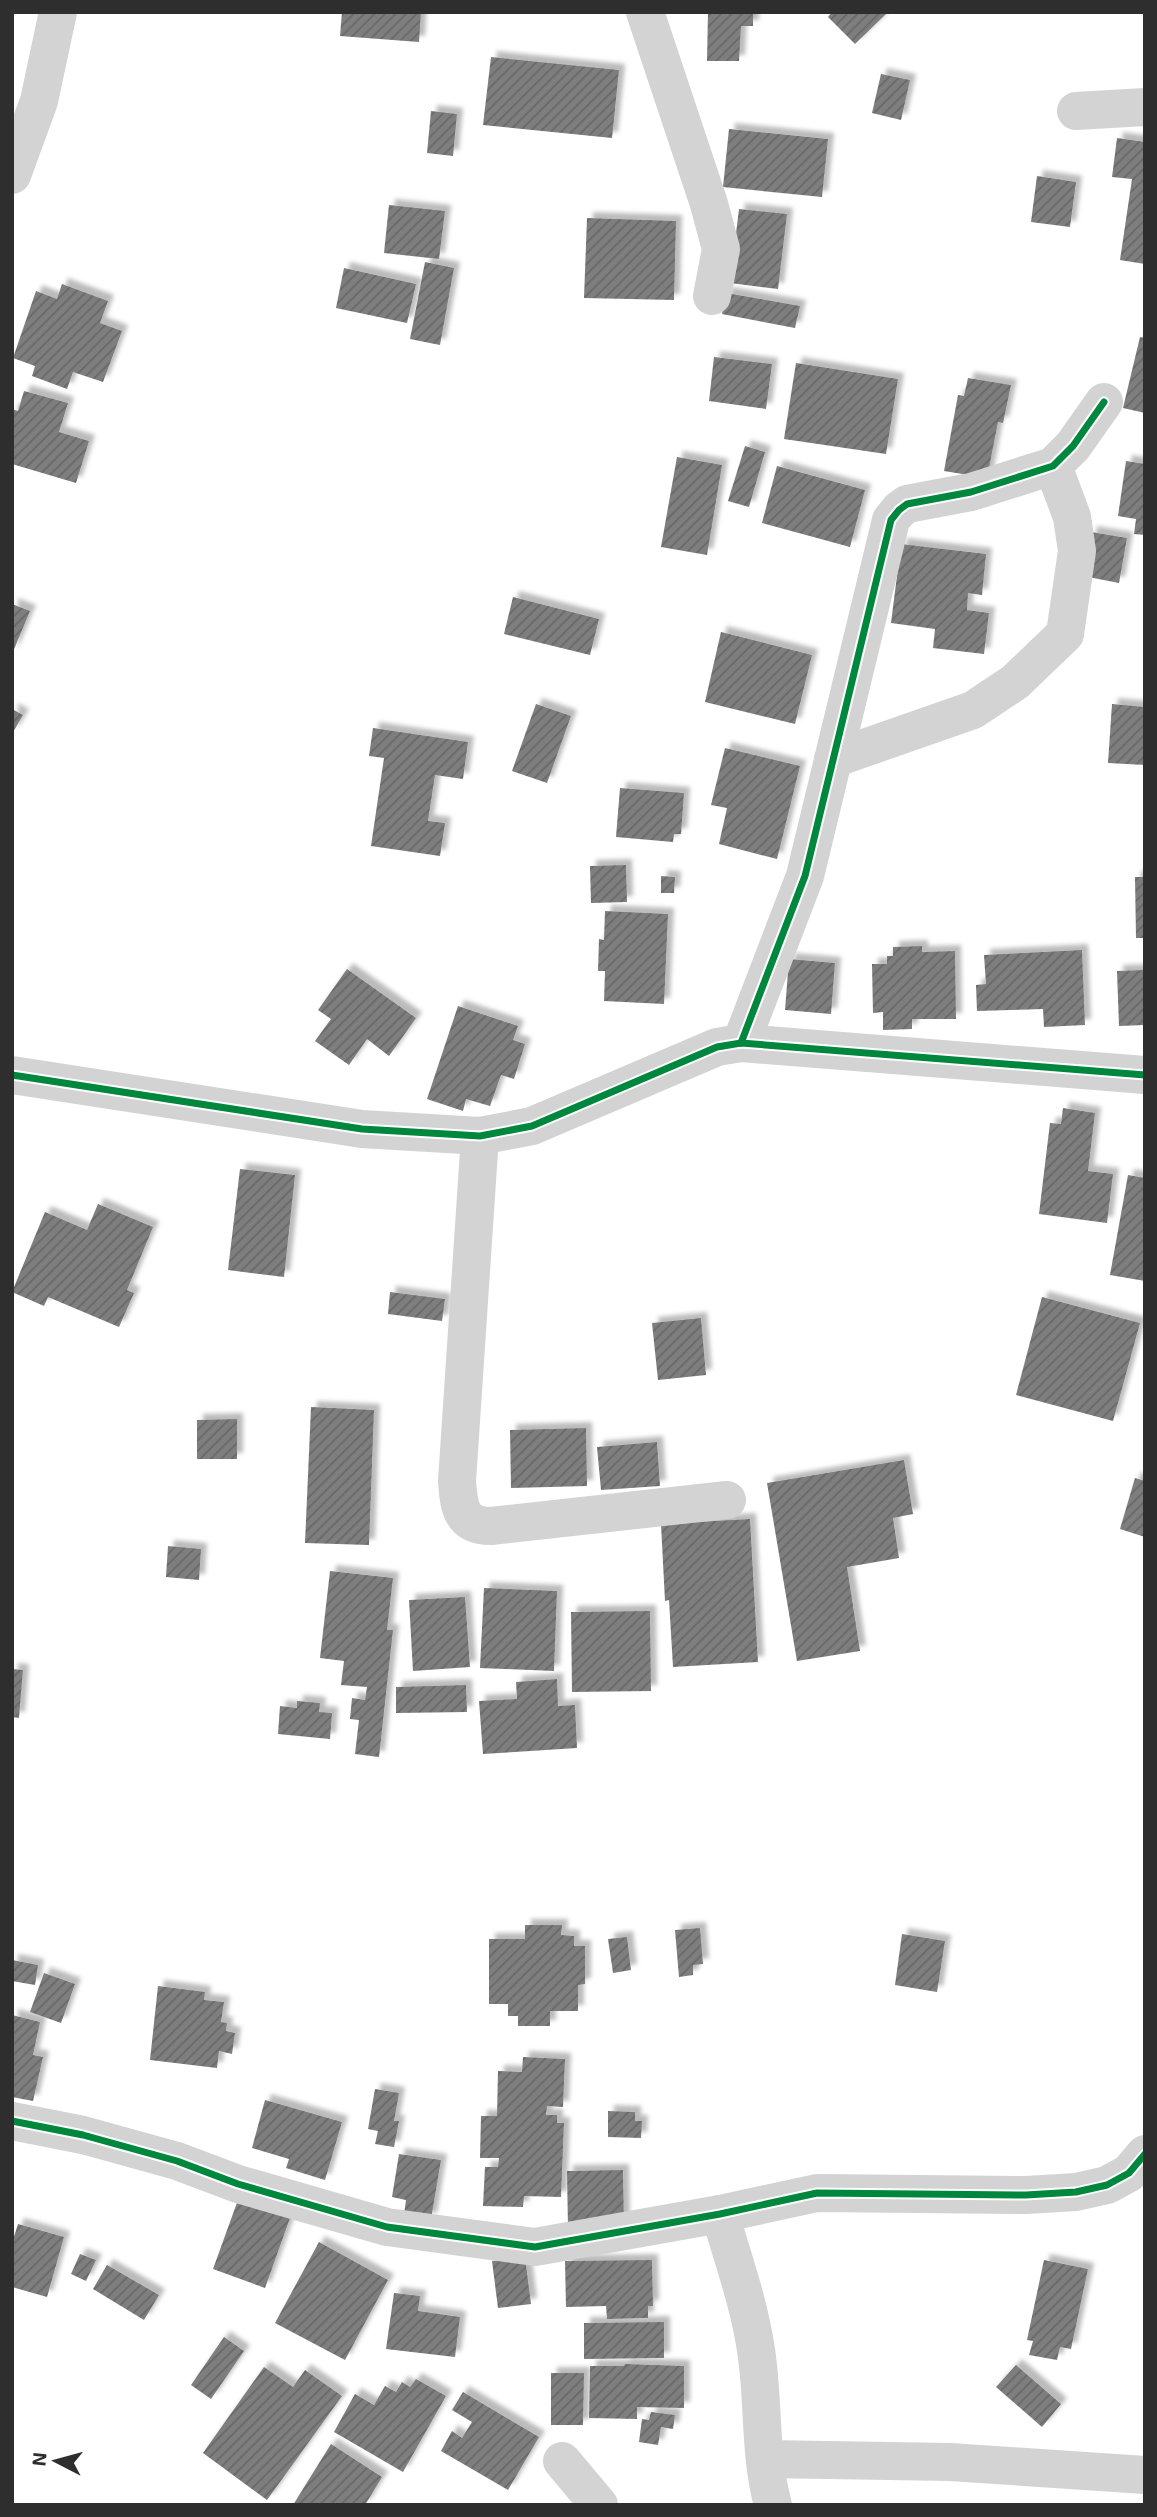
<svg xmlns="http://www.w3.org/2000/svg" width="1157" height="2517" font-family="'Exo 2',sans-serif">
<defs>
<pattern id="building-hatch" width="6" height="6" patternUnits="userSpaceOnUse" patternTransform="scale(1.75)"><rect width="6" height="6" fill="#7e7e7e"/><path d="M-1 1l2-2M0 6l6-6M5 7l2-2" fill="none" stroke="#686868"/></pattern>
<filter id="shadow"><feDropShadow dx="6" dy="-6" stdDeviation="2" flood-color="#0004"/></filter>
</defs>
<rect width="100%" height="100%" fill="#fff"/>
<g fill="url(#building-hatch)" filter="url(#shadow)">
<path d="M342 12H421L419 42 340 36Z"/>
<path d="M708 12H753V26H741L739 61H707Z"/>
<path d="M832 12H888L855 44 828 17Z"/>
<path d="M491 57 619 70 612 138 483 125Z"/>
<path d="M881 74 910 80 901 120 872 113Z"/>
<path d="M431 111 457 114 453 156 427 153Z"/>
<path d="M729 129 828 139 822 197 723 187Z"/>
<path d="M1117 138 1145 142V264L1120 260 1132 179 1112 177Z"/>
<path d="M1037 176 1076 182 1070 227 1031 222Z"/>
<path d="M389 205 445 211 439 259 384 253Z"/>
<path d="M739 209 787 214 778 289 730 283Z"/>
<path d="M587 218 676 221 674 300 584 298Z"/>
<path d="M425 262 454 268 440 345 410 339Z"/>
<path d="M344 268 416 284 407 323 336 308Z"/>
<path d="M62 284 108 301 100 323 122 331 103 382 73 372 67 389 32 376 35 366 13 358 36 291 57 299Z"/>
<path d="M726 293 800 306 795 328 722 314Z"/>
<path d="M1140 337 1145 338V413L1123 408Z"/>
<path d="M714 357 772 364 766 409 709 401Z"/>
<path d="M796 363 898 379 886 454 784 439Z"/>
<path d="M968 378 1011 385 1003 423 998 422 987 478 944 471 958 395 964 396Z"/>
<path d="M24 391 68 403 59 432 89 441 76 483 12 464V409L18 411Z"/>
<path d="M745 446 765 452 749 507 728 501Z"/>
<path d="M677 457 722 465 707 555 661 547Z"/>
<path d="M1126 461 1145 464V535L1134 534 1136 519 1118 516Z"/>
<path d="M777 466 865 490 850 547 762 523Z"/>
<path d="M1091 532 1127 538 1119 583 1083 576Z"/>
<path d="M901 544 986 554 982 595 968 593 967 610 989 613 984 654 933 648 935 629 891 623Z"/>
<path d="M513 597 599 619 590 655 504 634Z"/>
<path d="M12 604 30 611 12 654Z"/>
<path d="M721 632 812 655 795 724 705 702Z"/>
<path d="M536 704 571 716 547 783 512 771Z"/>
<path d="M1112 704 1145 707V765L1108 763Z"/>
<path d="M12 709 23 715 12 734Z"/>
<path d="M373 728 468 742 463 779 435 775 428 821 445 823 440 856 371 846 384 758 369 756Z"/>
<path d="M725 748 800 766 777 859 719 844 727 808 711 805Z"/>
<path d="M620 788 684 793 681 834H674L673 842 616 837Z"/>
<path d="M626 865 627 902 591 903 590 866Z"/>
<path d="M661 876 675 877 674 893H661Z"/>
<path d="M1135 877H1145V938H1136Z"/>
<path d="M605 911 668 914 664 1004 604 1001 605 971H598L599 939 604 940Z"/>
<path d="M922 946V952L955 951 956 1019H912V1029L883 1030V1012L873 1013 872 964H887V956H893V947Z"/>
<path d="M1082 950 1085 1025 1044 1027 1043 1009 977 1011 976 985 986 984 984 955Z"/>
<path d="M789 959 835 963 831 1014 785 1010Z"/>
<path d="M347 969 416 1018 389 1056 367 1039 349 1065 315 1041 331 1019 318 1010Z"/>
<path d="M1145 970V1025L1119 1026 1117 971Z"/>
<path d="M458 1006 518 1026 513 1040 525 1044 514 1079 501 1075 490 1106 466 1099 463 1111 427 1099Z"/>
<path d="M1063 1108 1095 1113 1088 1171 1113 1174 1107 1223 1039 1214 1050 1123 1061 1124Z"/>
<path d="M240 1169 295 1175 284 1277 228 1270Z"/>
<path d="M1128 1175 1145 1178V1281L1110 1275Z"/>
<path d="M98 1204 153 1227 127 1290 134 1293 119 1327 48 1297 44 1306 12 1292 45 1212 87 1230Z"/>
<path d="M390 1292 445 1299 442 1321 388 1314Z"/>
<path d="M1042 1297 1140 1323 1113 1421 1016 1395Z"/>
<path d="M701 1318 706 1375 658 1380 652 1323Z"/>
<path d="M311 1407 374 1410 369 1545 305 1543Z"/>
<path d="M237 1419V1459H197V1420Z"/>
<path d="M586 1428 587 1486 511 1488 510 1430Z"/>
<path d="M657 1442 660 1486 601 1490 597 1447Z"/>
<path d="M904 1460 913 1514 893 1518 899 1558 847 1567 860 1651 797 1661 767 1483Z"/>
<path d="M1135 1478 1145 1481V1537L1120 1529Z"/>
<path d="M750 1519 758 1662 673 1667 669 1600 665 1601 661 1524Z"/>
<path d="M168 1546 201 1549 199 1580 166 1577Z"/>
<path d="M330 1571 393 1578 387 1630H393L379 1757 355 1754 359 1720 350 1719 352 1698 365 1700 367 1687 341 1685 344 1661 320 1658Z"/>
<path d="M484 1588 557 1591 554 1671 480 1668Z"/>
<path d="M465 1597 470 1667 413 1671 409 1600Z"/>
<path d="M650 1611 651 1691 572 1692 571 1612Z"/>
<path d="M12 1669 23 1670 19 1718 12 1717Z"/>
<path d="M557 1679 558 1706 575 1705 577 1748 483 1754 479 1701 517 1699 516 1682Z"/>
<path d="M466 1685 467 1712 396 1713V1687Z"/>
<path d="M297 1701 320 1703 319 1712 332 1713 330 1739 278 1734 280 1706 297 1708Z"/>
<path d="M525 1925H562L561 1935 574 1936V1946H585V1984L578 1985V2011H550V2026H518V2016H508V2004H489V1939H525Z"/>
<path d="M700 1928 703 1964 693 1965V1975L679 1977 675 1930Z"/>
<path d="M902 1934 945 1941 937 1992 895 1985Z"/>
<path d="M627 1937 631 1970 613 1973 608 1939Z"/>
<path d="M12 1960 38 1965 35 1985 12 1981Z"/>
<path d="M44 1973 75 1984 61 2023 30 2012Z"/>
<path d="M158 1986 205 1992 204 2000 224 2002 221 2022 227 2023 226 2031 235 2033 232 2054 219 2051 217 2068 150 2060Z"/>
<path d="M12 2015 40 2022 33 2055 43 2057 33 2101 12 2097Z"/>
<path d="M523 2057 565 2059 563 2107 547 2106 546 2115H557V2123H564L561 2197 524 2196 523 2207 483 2206 485 2167H498L499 2158H480L481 2116H497L498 2071 522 2072Z"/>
<path d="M375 2089 399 2093 394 2121H399L394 2147 375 2144 378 2131 368 2129Z"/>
<path d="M265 2100 342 2122 325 2180 286 2168 289 2159 252 2148Z"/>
<path d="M608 2111 635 2112V2121H642L641 2138 608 2137Z"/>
<path d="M399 2154 441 2160 431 2219 404 2215 406 2200 392 2197Z"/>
<path d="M623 2170 624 2228 568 2229 567 2171Z"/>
<path d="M238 2200 290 2218 265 2288 213 2269Z"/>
<path d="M18 2224 64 2237 47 2297 12 2287V2243Z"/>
<path d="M319 2242 388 2280 345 2360 275 2323Z"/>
<path d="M80 2254 96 2260 86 2281 71 2274Z"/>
<path d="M525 2257 531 2304 498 2308 492 2261Z"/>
<path d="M652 2260 653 2306H648V2318L607 2319 606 2306 566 2307 565 2261Z"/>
<path d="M1044 2260 1088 2269 1071 2349 1060 2347 1057 2360 1029 2355 1033 2341 1027 2340Z"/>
<path d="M107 2265 159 2295 144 2320 93 2289Z"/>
<path d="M394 2293 420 2296 418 2311 460 2317 455 2357 386 2349Z"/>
<path d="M664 2322V2358L584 2359V2323Z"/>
<path d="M224 2337 244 2351 211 2399 191 2385Z"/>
<path d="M625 2364 684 2366V2408L637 2407V2419L589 2418 590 2366H624Z"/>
<path d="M1016 2365 1061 2404 1042 2427 996 2387Z"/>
<path d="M264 2367 293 2387 305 2370 342 2396 267 2500 203 2453Z"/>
<path d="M551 2373H584L583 2425H551Z"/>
<path d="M416 2379 446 2396 403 2472 334 2432 355 2394 374 2405 385 2386 396 2392 402 2382 410 2387Z"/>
<path d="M463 2392 539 2437 508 2490 441 2451 452 2431 462 2438 472 2422 452 2410Z"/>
<path d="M651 2412 675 2415 673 2429 661 2427 658 2445 639 2442 642 2419 649 2420Z"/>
<path d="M331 2444 382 2477 365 2505H293Z"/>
</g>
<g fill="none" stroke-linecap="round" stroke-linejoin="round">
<g stroke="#d3d3d3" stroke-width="38">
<path d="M645 12 709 204 721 249 712 296"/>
<path d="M1076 111 1145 107"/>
<path d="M12 175 39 101 58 12"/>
<path d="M833 759 973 710 1015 682 1065 634 1077 551 1072 517 1053 466"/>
<path d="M741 1043 805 876 891 520 899 510 907 504 971 492 1053 466 1073 446 1104 402"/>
<path d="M12 1075 362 1129 480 1136 532 1126 717 1047 741 1043 1145 1075"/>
<path d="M480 1136 457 1481C459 1506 460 1526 491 1526L727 1500"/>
<path d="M12 2121 83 2135 177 2161 238 2184 387 2227 535 2247 720 2214 817 2193 1026 2195 1076 2192 1107 2185 1129 2173 1145 2154"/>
<path d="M720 2214C733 2259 749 2303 756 2350 764 2401 759 2454 773 2505"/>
<path d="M765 2459 950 2462 1145 2475"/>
<path d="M562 2461 599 2505"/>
</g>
<g stroke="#fff" stroke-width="11">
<g id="cycleway">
<path d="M741 1043 805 876 891 520 899 510 907 504 971 492 1053 466 1073 446 1104 402"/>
<path d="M12 1075 362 1129 480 1136 532 1126 717 1047 741 1043 1145 1075"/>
<path d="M12 2121 83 2135 177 2161 238 2184 387 2227 535 2247 720 2214 817 2193 1026 2195 1076 2192 1107 2185 1129 2173 1145 2154"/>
</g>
</g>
<use href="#cycleway" stroke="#00873e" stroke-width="7"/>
</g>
<rect width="1157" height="2517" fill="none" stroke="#2e2e2e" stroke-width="28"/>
<g transform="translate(56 2461) rotate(276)" stroke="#ffffff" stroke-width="5" paint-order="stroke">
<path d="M0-5L12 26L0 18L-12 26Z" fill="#2e2e2e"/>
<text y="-10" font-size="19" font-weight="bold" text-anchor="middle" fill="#2e2e2e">N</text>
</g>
</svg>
